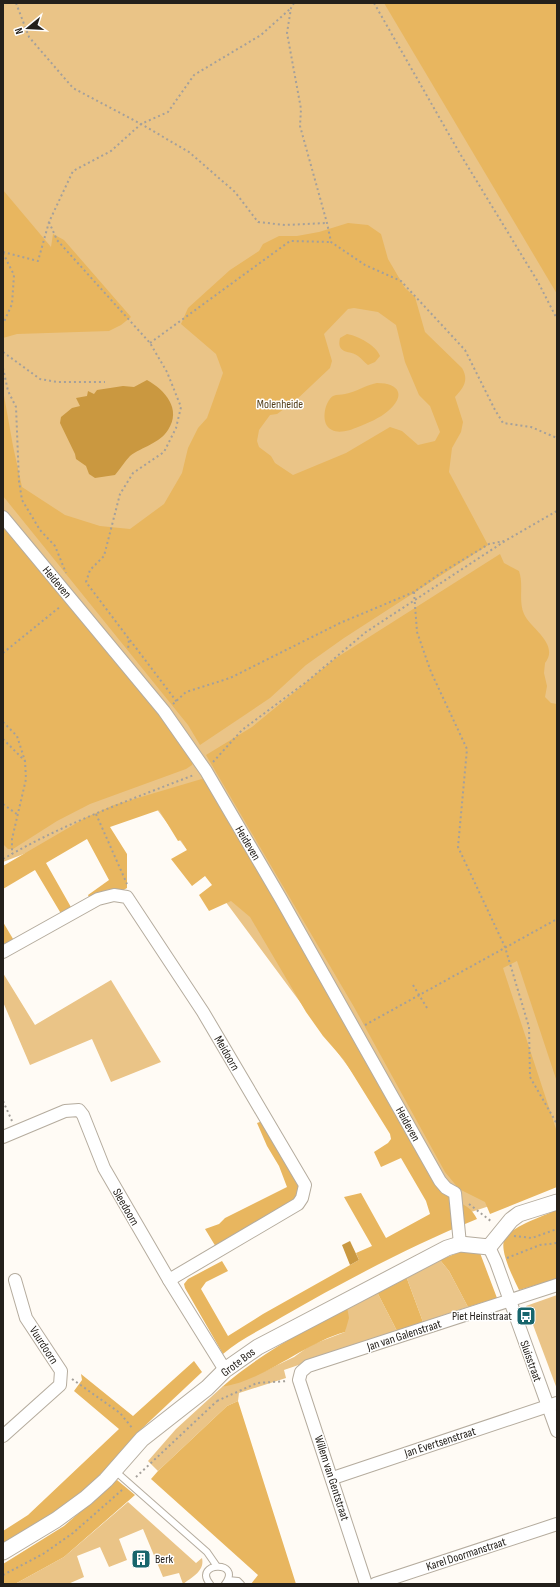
<svg xmlns="http://www.w3.org/2000/svg" width="560" height="1587" font-family="'Sofia Sans Condensed',sans-serif">
<rect width="100%" height="100%" fill="#fffbf5"/>
<g fill="#eac487">
<path d="M3 3H557V1184L459 1216 153 804 3 862Z"/>
<path d="M3 973 35 1025 111 980 161 1062 111 1082 92 1039 30 1065 3 1002Z"/>
<path d="M440 1260 449 1271 468 1307 423 1322 406 1276Z"/>
<path d="M377 1292 397 1331 284 1370 286 1378 239 1393 238 1401 227 1406 158 1471 148 1461 176 1429 222 1387 265 1371 294 1357 311 1345 345 1332 347 1307Z"/>
<path d="M557 1295V1389L526 1306Z"/>
<path d="M128 1502 196 1563 202 1558C205 1571 192 1577 183 1584L179 1573 163 1577 143 1529 119 1539 127 1560 109 1567 100 1547 77 1556 84 1577 68 1584H15L64 1557Z"/>
</g>
<g fill="#e8b65f" fill-rule="evenodd">
<path d="M384 3H557V294Z"/>
<path d="M3 190 51 247 53 234 64 240 131 317 121 325 109 331 17 334 3 338Z"/>
<path d="M348 223 368 225 381 234 388 259 405 288 415 297 425 332 462 368C469 380 464 387 455 397L463 422 461 432 452 448 449 472 488 545 344 638 306 665 270 698 200 745 188 725 3 496V390L13 446 22 487 65 515 100 526 130 529 164 504 182 473 188 448 198 428 207 418 223 373 216 354 181 324 188 308 230 270 259 251 263 244 279 236H297L319 232ZM354 308 378 312 396 325 405 362 419 395 430 406 440 432 435 441 418 445 402 431 390 427 346 453 293 475 275 463 271 456 259 447 257 441 259 430 270 415 277 414 294 402 330 368 332 361 324 334 348 309Z"/>
<path d="M347 334C358 336 376 345 380 356L375 362 368 365C364 362 362 359 358 356 351 350 336 355 340 338Z"/>
<path d="M377 383C400 383 406 396 388 411 380 418 368 423 358 427 351 430 339 434 332 430 320 425 324 402 333 396 337 394 341 395 345 394 356 392 366 385 377 383Z"/>
<path d="M3 523 172 727 195 759 192 765 186 769 90 804 57 821 13 849H8L3 844Z"/>
<path d="M500 554 504 563 519 571C524 585 518 600 524 614 530 628 560 644 545 663L544 673 547 686 545 697 551 703 557 704V1082L517 961 503 968 557 1132V1187L490 1214 485 1202 459 1189 445 1172 354 1007 206 755 252 727 336 658Z"/>
<path d="M205 778 444 1193C456 1204 469 1202 477 1219 410 1246 345 1281 282 1317 263 1329 240 1339 223 1354L185 1288 184 1284 188 1279 222 1261 228 1271 206 1282 201 1289 228 1336 263 1314 359 1260 356 1253 372 1246 344 1197 361 1193 386 1238 430 1214 426 1201 401 1158 381 1167 374 1152 388 1143 391 1139 390 1134 344 1060 323 1036 306 1012 250 917 231 901 209 911 199 895 212 885 205 876 192 886 171 859 187 850 181 840 178 841 159 810 110 827 127 854V888L93 907 88 895 109 880 87 839 46 863 76 916 66 922 35 870 3 889V866L87 817 114 805Z"/>
<path d="M3 922 19 949 6 957 3 951Z"/>
<path d="M268 1119 302 1172 297 1203 216 1247 205 1229 219 1224 225 1218 287 1187 279 1166 267 1146 257 1123Z"/>
<path d="M557 1210V1279L519 1290C514 1279 500 1253 504 1240 508 1228 545 1215 557 1210Z"/>
<path d="M472 1247 480 1253 497 1298 468 1307 449 1271 440 1260Z"/>
<path d="M406 1276 423 1322 397 1331 377 1292Z"/>
<path d="M347 1307 349 1318 345 1332C302 1344 266 1380 222 1387 260 1354 303 1331 347 1307Z"/>
<path d="M194 1361 202 1372 134 1436 108 1468 90 1486 62 1508 3 1546V1531L28 1515 119 1429 74 1391 82 1380 81 1374 133 1416Z"/>
<path d="M238 1401 296 1584H251L258 1575 151 1479 158 1471 227 1406Z"/>
<path d="M117 1480 135 1495 64 1557 15 1584H3V1564L64 1526Z"/>
</g>
<g fill="#ca9840">
<path d="M147 380C165 390 182 409 168 430 160 443 142 447 130 456 125 461 120 469 115 475L95 478 89 474 86 466 76 459 75 454 60 423 61 417 72 408 80 406 76 398 87 396 88 391 94 394 97 390 123 386 134 387Z"/>
<path d="M350 1241 359 1260 350 1265 342 1245Z"/>
</g>
<g fill="none" stroke-linecap="round" stroke-linejoin="round">
<g stroke="#b5ac9e" stroke-width="8">
<g id="service">
<path d="M114 1470 207 1552 216 1565"/>
<path d="M228 1580 238 1581 241 1584"/>
<path d="M210 1584C192 1562 243 1560 225 1584"/>
</g>
</g>
<g stroke="#b5ac9e" stroke-width="14">
<g id="minor">
<path d="M3 517 164 711 206 771 281 899 440 1181 446 1188 455 1193 460 1244"/>
<path d="M3 952 98 899 114 895 127 897 203 1012 305 1185 302 1198 298 1204 169 1280"/>
<path d="M3 1137 65 1111 79 1110 83 1115 104 1168 169 1280 225 1370"/>
<path d="M489 1247 496 1262 557 1431"/>
<path d="M3 1436 60 1385 61 1371 26 1318 15 1280"/>
<path d="M333 1478 557 1403"/>
<path d="M366 1584 299 1380 301 1372 308 1366 557 1285"/>
<path d="M375 1584 557 1524"/>
</g>
</g>
<g stroke="#b5ac9e" stroke-width="17">
<path id="tertiary" d="M3 1552 56 1520 86 1498 106 1480 142 1439 207 1388 225 1370 258 1347 447 1248 460 1244 489 1247 511 1220 519 1214 557 1202"/>
</g>
<g stroke="#a4a09b" stroke-width="2" stroke-dasharray="2 3" stroke-linecap="butt">
<path d="M16 3 29 37 73 88 141 124 189 152 235 192 258 222 285 225 327 223"/>
<path d="M294 3 291 8 287 33 301 109 300 126 327 223 331 242 365 265 401 281 465 350 495 410 503 423 531 427 557 438"/>
<path d="M374 3 459 152 538 282 557 319"/>
<path d="M49 222 57 240 150 343 167 372 181 407 176 428 164 452 133 473 120 494 104 556 90 570 86 582 129 639 128 650"/>
<path d="M3 252 38 261 49 222 73 171 111 151 141 124 168 112 194 75 261 35 290 9"/>
<path d="M3 253 14 275 12 304 3 324"/>
<path d="M150 343 290 241 331 242"/>
<path d="M3 352 40 379 57 382H105"/>
<path d="M3 368 8 391 16 407 19 481 22 500 40 530 55 546 66 573"/>
<path d="M414 592 417 632 431 672 467 749 458 847 505 947 529 1027 530 1077 557 1124"/>
<path d="M130 640 177 702"/>
<path d="M3 653 61 606"/>
<path d="M173 704 186 692 230 678 340 623 414 592 441 573 489 544 504 541"/>
<path d="M3 722 17 736 25 761 26 779 12 839V854"/>
<path d="M3 739 25 761"/>
<path d="M213 762 242 730 305 683 366 632 505 541 557 511"/>
<path d="M3 804 18 815"/>
<path d="M96 814 127 884"/>
<path d="M3 859C63 824 129 800 194 775"/>
<path d="M413 985 427 1008"/>
<path d="M365 1025 557 919"/>
<path d="M3 1101 12 1121"/>
<path d="M469 1204 492 1222"/>
<path d="M514 1236 532 1238 557 1229"/>
<path d="M507 1258 540 1245 557 1243"/>
<path d="M72 1379 120 1413 133 1429"/>
<path d="M217 1401 257 1383 288 1381"/>
<path d="M136 1477 217 1401"/>
<path d="M3 1575 43 1554 73 1533 122 1490"/>
</g>
<use href="#service" stroke="#fff" stroke-width="6"/>
<use href="#minor" stroke="#fff" stroke-width="12"/>
<use href="#tertiary" stroke="#fff" stroke-width="15"/>
</g>
<defs>
<g id="bus-square" transform="scale(1)"><rect x="-9" y="-9" width="18" height="18" rx="4" fill="#17656c" stroke="#fff"/><path d="M-5-6H5V4H4V6H2V4H-2V6H-4V4H-5ZM-3.5-4V0h7V-4ZM-3.5 1.2v1.5H-2V1.2ZM2 1.2v1.5H3.5V1.2Z" fill="#fff"/></g>
<g id="building-square" transform="scale(1)"><rect x="-9" y="-9" width="18" height="18" rx="4" fill="#17656c" stroke="#fff"/><path d="M-4-6H4V6H1V3H-1V6H-4ZM-2.5-4.3h1.7v1.8h-1.7ZM.8-4.3h1.7v1.8H.8ZM-2.5-1h1.7V.8h-1.7ZM.8-1h1.7V.8H.8Z" fill="#fff"/></g>
</defs>
<g fill-rule="evenodd">
<use href="#bus-square" x="526" y="1316"/>
<use href="#building-square" x="141" y="1559"/>
</g>
<g text-anchor="middle" stroke-width="3" stroke-linejoin="round" paint-order="stroke">
<g font-size="12" fill="#543f1a" stroke="#fff">
<text x="280" y="408">Molenheide</text>
</g>
<g font-size="12" fill="#24201b" stroke="#fff">
<text transform="translate(57 582) rotate(50)" y="4">Heideven</text>
<text transform="translate(248 843) rotate(59)" y="4">Heideven</text>
<text transform="translate(227 1053) rotate(60)" y="4">Meidoorn</text>
<text transform="translate(408 1124) rotate(61)" y="4">Heideven</text>
<text transform="translate(126 1207) rotate(60)" y="4">Sleedoorn</text>
<text transform="translate(404 1335) rotate(-18)" y="4">Jan van Galenstraat</text>
<text transform="translate(44 1345) rotate(57)" y="4">Vuurdoorn</text>
<text transform="translate(531 1361) rotate(70)" y="4">Sluisstraat</text>
<text transform="translate(238 1362) rotate(-37)" y="4">Grote Bos</text>
<text transform="translate(440 1442) rotate(-18)" y="4">Jan Evertsenstraat</text>
<text transform="translate(332 1478) rotate(72)" y="4">Willem van Gentstraat</text>
<text transform="translate(466 1554) rotate(-18)" y="4">Karel Doormanstraat</text>
</g>
<g font-size="12" fill="#24201b" stroke="#fff" text-anchor="end">
<text x="512" y="1320">Piet Heinstraat</text>
<text x="155" y="1563" text-anchor="start">Berk</text>
</g>
</g>
<rect width="560" height="1587" fill="none" stroke="#24201b" stroke-width="8"/>
<g transform="translate(28 28) rotate(252)" stroke="#ffffff" stroke-width="3" paint-order="stroke">
<path d="M0-3L7 15L0 10L-7 15Z" fill="#24201b"/>
<text y="-6" font-size="11" font-weight="bold" text-anchor="middle" fill="#24201b">N</text>
</g>
</svg>
